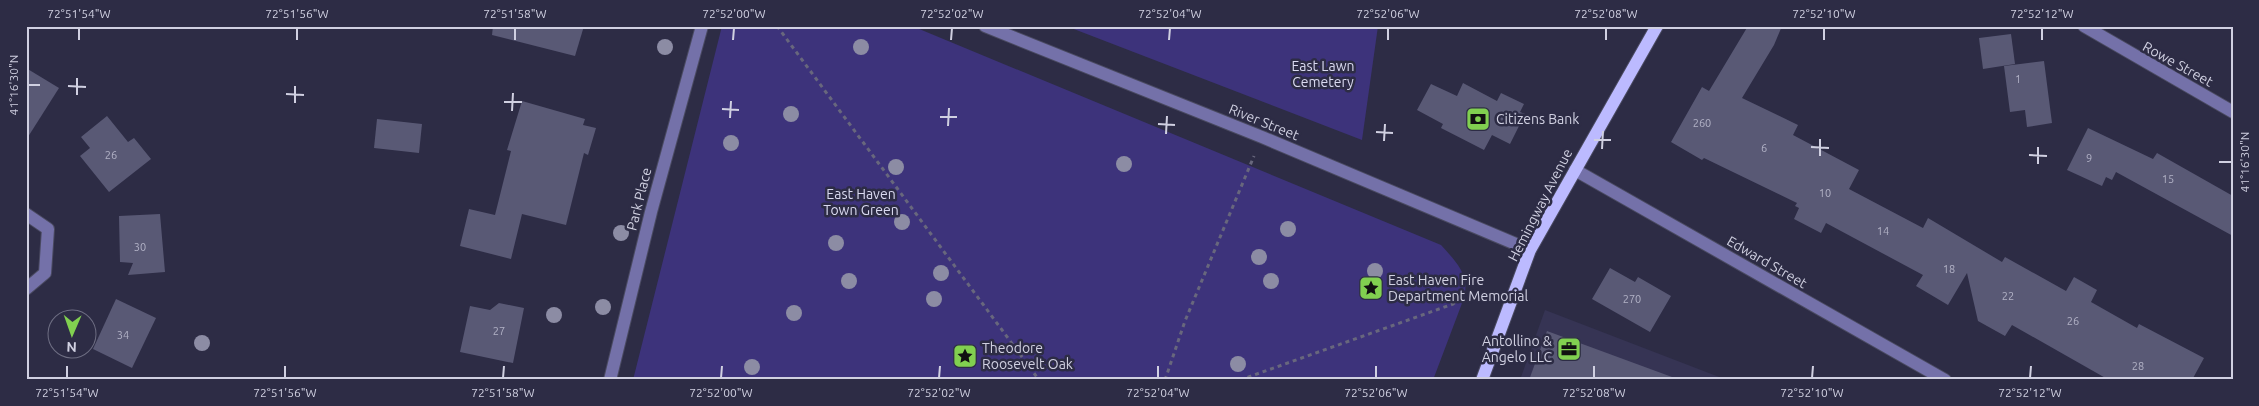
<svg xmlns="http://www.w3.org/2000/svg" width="2259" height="406" font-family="Ubuntu,sans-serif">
<rect width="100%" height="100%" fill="#2d2c45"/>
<path fill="#363454" d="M1545 310 1727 380H1520Z"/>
<g fill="#3d337b">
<path d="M722 26H912L1441 245C1456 262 1470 274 1464 298L1433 380H633Z"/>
<path d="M1066 26H1378L1362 140Z"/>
</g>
<g fill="#595975">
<path d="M493 26H584L575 56 492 35Z"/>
<path d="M1748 26H1782L1774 45 1742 98 1798 125 1793 135 1859 170 1849 189 1923 228 1928 218 2002 262 2005 257 2066 291 2074 277 2097 290 2091 302 2137 328 2139 324 2204 358 2192 380H2109L2012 325 2005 336 1978 321 1967 273 1948 305 1916 286 1923 275 1826 223 1821 233 1794 219 1799 208 1795 206 1797 203 1704 158 1702 160 1671 142 1702 87 1709 91Z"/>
<path d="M2011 34 2015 64 1983 69 1979 38Z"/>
<path d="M2044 61 2052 123 2027 127 2025 110 2010 112 2004 66Z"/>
<path d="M26 68 59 88 26 140Z"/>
<path d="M1463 83 1497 101 1501 93 1524 104 1520 112 1525 114 1510 144 1492 135 1484 150 1441 128 1443 124 1417 110 1431 84 1457 96Z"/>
<path d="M522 101 585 119 583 125 596 128 588 155 584 153 566 225 522 214 511 259 460 246 469 209 495 215 511 151 507 150Z"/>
<path d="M107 116 128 142 134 138 151 159 109 192 80 156 90 148 81 137Z"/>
<path d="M377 119 422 124 419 153 374 148Z"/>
<path d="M2088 128 2153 159 2157 153 2233 196V236L2116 172 2112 180 2106 177 2102 186 2067 170Z"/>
<path d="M160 214 165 272 128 275 133 263 120 262 119 216Z"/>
<path d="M1610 268 1635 282 1638 277 1671 296 1650 332 1592 299Z"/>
<path d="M116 299 156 318 132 368 93 349Z"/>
<path d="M499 303 524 308 513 363 460 352 470 306 490 310Z"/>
<path d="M1547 331 1672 377V380H1529Z"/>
</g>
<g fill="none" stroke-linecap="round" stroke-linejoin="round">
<g stroke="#4a4a61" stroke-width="14">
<g id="minor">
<path d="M985 26 1262 137 1530 250"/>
<path d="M2084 26 2233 112"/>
<path d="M1575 170 1945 380"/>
<path d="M26 214 48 229 45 273 26 289"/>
<path d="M610 380 651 212 702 26"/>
</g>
</g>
<g stroke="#4a4a61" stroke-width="14">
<path id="major" d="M1482 380 1530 250 1657 26"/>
</g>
<g stroke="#68677d" stroke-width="3" stroke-dasharray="4 4" stroke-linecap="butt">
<path d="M777 26 1039 380"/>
<path d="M1165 380 1185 321 1254 156"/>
<path d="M1240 380 1453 304C1462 298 1463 292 1463 281"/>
</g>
<use href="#minor" stroke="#7471a9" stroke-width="12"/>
<use href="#major" stroke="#bcbaff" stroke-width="12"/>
</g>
<g fill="#8c8ca4">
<circle cx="665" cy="47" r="8"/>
<circle cx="861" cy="47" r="8"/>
<circle cx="791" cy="114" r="8"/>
<circle cx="731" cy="143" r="8"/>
<circle cx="1124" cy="164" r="8"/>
<circle cx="896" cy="167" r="8"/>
<circle cx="902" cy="222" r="8"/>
<circle cx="1288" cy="229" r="8"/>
<circle cx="621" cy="233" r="8"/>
<circle cx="836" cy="243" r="8"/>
<circle cx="1259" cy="257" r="8"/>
<circle cx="1375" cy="271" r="8"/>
<circle cx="941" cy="273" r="8"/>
<circle cx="849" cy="281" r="8"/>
<circle cx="1271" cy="281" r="8"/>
<circle cx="934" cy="299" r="8"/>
<circle cx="603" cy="307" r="8"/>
<circle cx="794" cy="313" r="8"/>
<circle cx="554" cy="315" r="8"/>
<circle cx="202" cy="343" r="8"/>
<circle cx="1238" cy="364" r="8"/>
<circle cx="752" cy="367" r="8"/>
</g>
<path fill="none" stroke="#d0d0e1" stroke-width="2" d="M79 40V28M297 40V28M515 40V28M733 40 734 28M951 40 952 28M1169 40 1170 28M1388 40V28M1606 40V28M1824 40V28M2042 40V28M28 85H40M68 86 86 87M286 94 304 95M77 95V78M504 102H522M295 103V86M722 109 739 110M512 111 513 93M940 117H957M730 118 731 101M1158 124 1175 125M948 126 949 108M1376 132 1393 133M1166 134 1167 116M1594 140H1611M1384 141 1385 124M1811 147 1829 148M1602 149 1603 131M2029 155 2047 156M1820 156V139M2219 162H2232M2038 164V147M67 378V366M285 378V366M503 378 504 366M721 378 722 366M939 378 940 366M1158 378V366M1376 378V366M1594 378V366M1812 378 1813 366M2030 378 2031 366"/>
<defs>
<g id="bank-square" transform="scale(1.25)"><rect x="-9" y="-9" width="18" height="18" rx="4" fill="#81d050" stroke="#2d2c45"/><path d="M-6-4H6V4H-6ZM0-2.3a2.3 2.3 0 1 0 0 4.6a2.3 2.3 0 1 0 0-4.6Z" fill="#111"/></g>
<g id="sight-square" transform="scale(1.25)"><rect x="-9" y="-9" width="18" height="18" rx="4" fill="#81d050" stroke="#2d2c45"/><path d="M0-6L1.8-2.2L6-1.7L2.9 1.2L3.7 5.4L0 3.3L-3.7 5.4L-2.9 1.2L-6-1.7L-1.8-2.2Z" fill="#111"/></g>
<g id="office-square" transform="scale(1.25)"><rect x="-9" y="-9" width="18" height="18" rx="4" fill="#81d050" stroke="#2d2c45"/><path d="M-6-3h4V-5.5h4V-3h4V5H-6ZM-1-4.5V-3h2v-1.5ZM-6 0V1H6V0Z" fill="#111"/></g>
</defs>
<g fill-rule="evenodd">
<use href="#bank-square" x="1478" y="119"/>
<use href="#sight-square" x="1371" y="288"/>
<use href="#office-square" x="1569" y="349"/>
<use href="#sight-square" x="965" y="356"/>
</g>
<g text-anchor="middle" stroke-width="5" stroke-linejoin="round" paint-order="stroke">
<g font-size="11" fill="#b2b2c6">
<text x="2018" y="83">1</text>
<text x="1702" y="127">260</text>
<text x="1764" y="152">6</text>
<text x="111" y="159">26</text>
<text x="2089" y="162">9</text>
<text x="2168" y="183">15</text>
<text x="1825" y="197">10</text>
<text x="1883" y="235">14</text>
<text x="140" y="251">30</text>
<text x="1949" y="273">18</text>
<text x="2008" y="300">22</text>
<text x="1632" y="303">270</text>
<text x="2073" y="325">26</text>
<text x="499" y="335">27</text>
<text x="123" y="339">34</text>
<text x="2138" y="370">28</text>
</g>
<g font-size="14" fill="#d0d0e1" stroke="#2d2c45">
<text transform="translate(2178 64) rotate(29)" y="5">Rowe Street</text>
<text transform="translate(1264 122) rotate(22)" y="5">River Street</text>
<text transform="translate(639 199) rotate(-76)" y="5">Park Place</text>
<text transform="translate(1540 205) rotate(-63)" y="5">Hemingway Avenue</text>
<text transform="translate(1767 262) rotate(30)" y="5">Edward Street</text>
</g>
<g font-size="14" fill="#dadaf1" stroke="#2d2c45">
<text x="1323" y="71">East Lawn<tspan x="1323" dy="16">Cemetery</tspan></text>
<text x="861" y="199">East Haven<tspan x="861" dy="16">Town Green</tspan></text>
</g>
<g font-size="14" fill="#d0d0e1" stroke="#2d2c45" text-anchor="start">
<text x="1496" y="124">Citizens Bank</text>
<text x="1388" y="285">East Haven Fire<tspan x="1388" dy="16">Department Memorial</tspan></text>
<text x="1552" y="346" text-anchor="end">Antollino &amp;<tspan x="1552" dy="16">Angelo LLC</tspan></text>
<text x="982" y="353">Theodore<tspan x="982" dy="16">Roosevelt Oak</tspan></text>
</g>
</g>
<rect width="2259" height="406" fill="none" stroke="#2d2c45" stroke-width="55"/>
<g transform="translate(72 334) rotate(182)"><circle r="24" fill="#2d2c45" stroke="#6e6e83"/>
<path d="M0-4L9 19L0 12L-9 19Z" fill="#81d050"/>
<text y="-8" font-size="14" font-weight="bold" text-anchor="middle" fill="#d0d0e1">N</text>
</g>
<rect x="28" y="28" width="2204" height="350" fill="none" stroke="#d0d0e1" stroke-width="2"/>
<g font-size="12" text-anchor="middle" fill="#d0d0e1">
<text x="79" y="18">72°51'54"W</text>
<text x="297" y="18">72°51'56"W</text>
<text x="515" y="18">72°51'58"W</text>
<text x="734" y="18">72°52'00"W</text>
<text x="952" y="18">72°52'02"W</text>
<text x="1170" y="18">72°52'04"W</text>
<text x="1388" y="18">72°52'06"W</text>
<text x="1606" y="18">72°52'08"W</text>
<text x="1824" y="18">72°52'10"W</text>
<text x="2042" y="18">72°52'12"W</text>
<text transform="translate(14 85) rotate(-90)" y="4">41°16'30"N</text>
<text transform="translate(2245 162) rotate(-90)" y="4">41°16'30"N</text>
<text x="67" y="397">72°51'54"W</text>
<text x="285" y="397">72°51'56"W</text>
<text x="503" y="397">72°51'58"W</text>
<text x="721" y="397">72°52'00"W</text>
<text x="939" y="397">72°52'02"W</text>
<text x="1158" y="397">72°52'04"W</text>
<text x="1376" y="397">72°52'06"W</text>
<text x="1594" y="397">72°52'08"W</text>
<text x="1812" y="397">72°52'10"W</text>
<text x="2030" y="397">72°52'12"W</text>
</g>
</svg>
